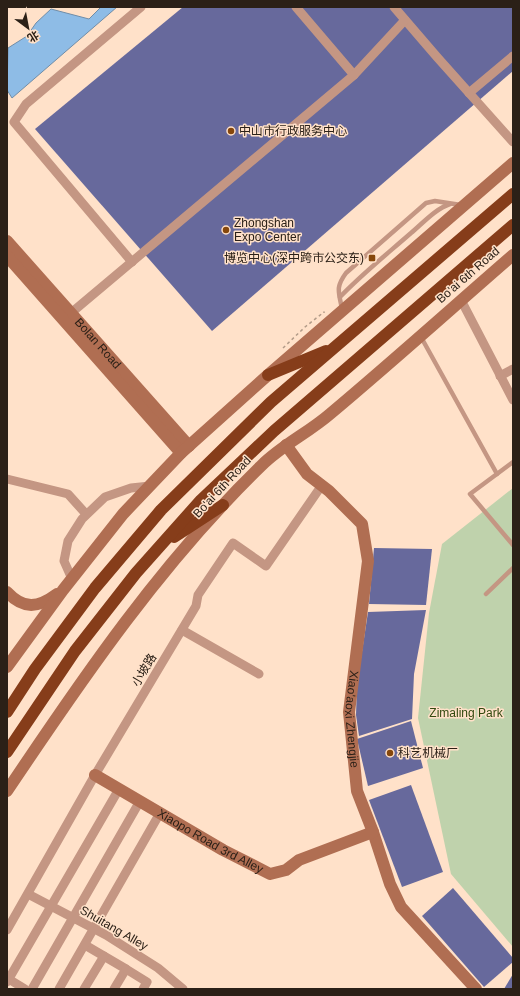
<svg xmlns="http://www.w3.org/2000/svg" width="520" height="996" font-family="Arial,'Noto Sans SC',sans-serif">
<rect width="100%" height="100%" fill="#ffe1c9"/>
<path fill="#bfd2ac" d="M513 488V947L451 874 418 718 429 613 442 544Z"/>
<path fill="#8ebce6" stroke="#708da8" d="M101 7H117L12 98 7 90 8 48 27 36 36 23 51 9 89 19Z"/>
<g fill="#67699c">
<path d="M183 7H513V71L212 331 35 129Z"/>
<path d="M374 548 432 549 426 605 369 604Z"/>
<path d="M426 610 414 674 412 719 359 736 356 715 357 685 368 612Z"/>
<path d="M411 721 423 768 368 786 357 739Z"/>
<path d="M411 785 443 872 402 887 369 800Z"/>
<path d="M453 888 513 958V962L484 987 422 916Z"/>
<path d="M513 974V989H504Z"/>
</g>
<g fill="none" stroke-linecap="round" stroke-linejoin="round">
<path stroke="#b29b88" stroke-width="1.5" stroke-dasharray="3 3" stroke-linecap="butt" d="M283 348 305 327 324 312V313"/>
<g stroke="#c49683" stroke-width="4.5">
<path d="M340 297C362 274 387 254 411 233 422 224 435 209 450 204"/>
<path d="M342 309C339 292 335 288 346 273L426 203 435 201 461 205"/>
<path d="M421 337 497 474"/>
<path d="M513 462 470 494 513 545"/>
<path d="M486 594 513 568"/>
</g>
<g stroke="#c49683" stroke-width="9">
<path d="M296 7 354 75"/>
<path d="M394 7 437 57 513 142"/>
<path d="M469 93 513 56"/>
<path d="M132 262 14 122 26 104 141 7"/>
<path d="M461 300 513 400"/>
<path d="M71 313 354 75 405 20"/>
<path d="M500 376 513 369"/>
<path d="M7 479 68 494 86 514"/>
<path d="M72 579 64 561 68 541 82 519 105 497 131 488 150 486"/>
<path d="M182 630 259 674"/>
<path d="M28 894 106 935 158 968 183 989"/>
<path d="M7 930 95 775 196 606 198 595 233 543 266 566 322 485"/>
<path d="M85 945 126 969 114 989"/>
<path d="M126 969 147 982 143 989"/>
<path d="M7 978 25 989"/>
<path d="M7 982 119 789"/>
<path d="M32 989 140 801"/>
<path d="M59 989 160 813"/>
<path d="M84 989 104 956"/>
</g>
<g stroke="#b06e52" stroke-width="12">
<path id="s1" d="M7 241 189 446"/>
<path d="M7 256 181 453"/>
<path id="s2" d="M286 445 307 474 329 491 362 524 368 561 349 712 357 791 373 832 390 884 401 907 476 989"/>
<path d="M7 592C24 610 38 608 57 594"/>
<path d="M7 667 63 590 123 514 181 453 268 375 513 163"/>
<path id="s3" d="M95 775 223 850 270 874 286 870 299 860 373 832"/>
<path d="M7 791C84 676 162 562 261 466 282 445 308 433 330 414 392 362 452 308 513 255"/>
</g>
<g stroke="#863d1a" stroke-width="12">
<path d="M268 375 326 351"/>
<path d="M174 537 223 505"/>
<path d="M7 712 35 669 95 588 161 510 271 402 513 194"/>
<path d="M7 752 75 651 136 573 201 500 274 431 513 225"/>
</g>
</g>
<g fill="#86470b" stroke="#ffe1c9" stroke-width="1.5">
<circle cx="231" cy="131" r="4"/>
<circle cx="226" cy="230" r="4"/>
<rect x="368" y="254" width="8" height="8" rx="2"/>
<circle cx="390" cy="753" r="4"/>
</g>
<g text-anchor="middle" stroke-width="3" stroke-linejoin="round" paint-order="stroke">
<g font-size="12" fill="#2b2017" stroke="#ffe1c9" text-anchor="start">
<text x="239" y="135">中山市行政服务中心</text>
<text x="234" y="227">Zhongshan<tspan x="234" dy="14">Expo Center</tspan></text>
<text x="364" y="262" text-anchor="end">博览中心(深中跨市公交东)</text>
<text x="398" y="757">科艺机械厂</text>
</g>
<g font-size="12" fill="#2b2017" stroke="#ffe1c9">
<text transform="translate(468 275) rotate(-41)" y="4">Bo'ai 6th Road</text>
<text dy="4" stroke="none"><textPath href="#s1" startOffset="137">Bolan Road</textPath></text>
<text transform="translate(222 487) rotate(-47)" y="4">Bo'ai 6th Road</text>
<text transform="translate(144 670) rotate(-59)" y="4">小坡路</text>
<text dy="4" stroke="none"><textPath href="#s2" startOffset="307">Xiao'aoxi Zhengjie</textPath></text>
<text dy="4" stroke="none"><textPath href="#s3" startOffset="133">Xiaopo Road 3rd Alley</textPath></text>
<text transform="translate(114 928) rotate(30)" y="4">Shuitang Alley</text>
</g>
<g font-size="12" fill="#32490f" stroke="#ffe1c9">
<text x="466" y="717">Zimaling Park</text>
</g>
</g>
<rect width="520" height="996" fill="none" stroke="#2b2017" stroke-width="16"/>
<g transform="translate(28 28) rotate(148)" stroke="#ffe1c9" stroke-width="3" paint-order="stroke">
<path d="M0-3L7 15L0 10L-7 15Z" fill="#2b2017"/>
<text y="-6" font-size="11" font-weight="bold" text-anchor="middle" fill="#2b2017">北</text>
</g>
</svg>
